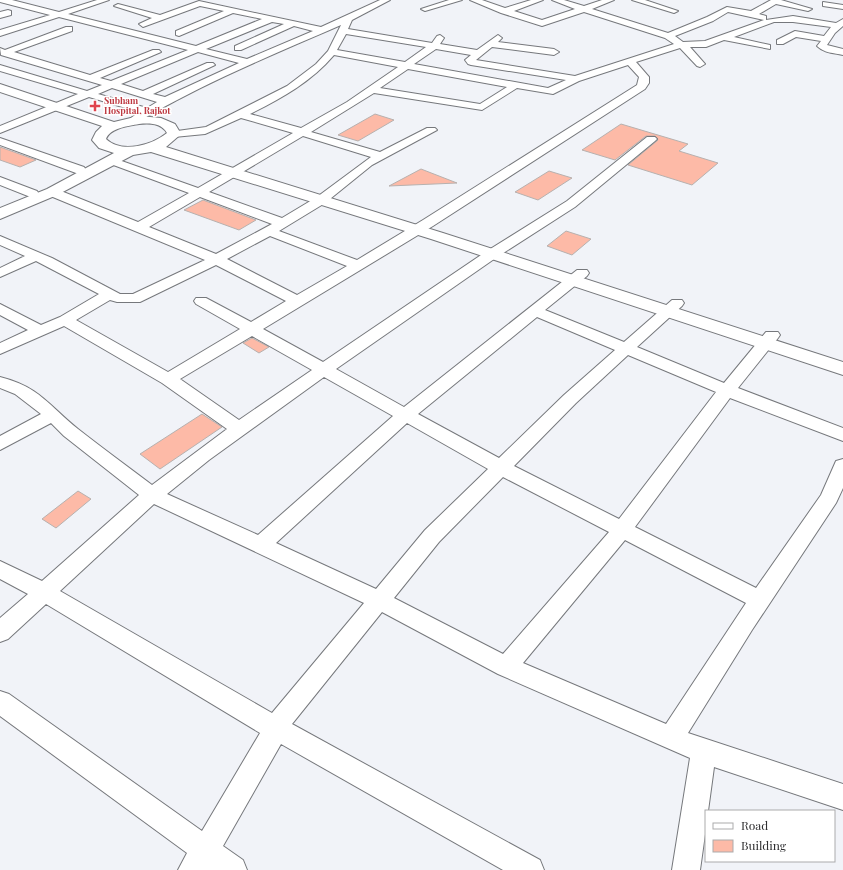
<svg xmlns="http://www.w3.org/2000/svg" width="843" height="870" font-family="'Playfair Display',serif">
<rect width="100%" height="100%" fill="#f1f3f8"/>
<g fill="#fdbaa7" stroke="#b7b1af">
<path d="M375 114 394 120 358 141 338 135Z"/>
<path d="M621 124 688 144 679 151 718 163 692 185 628 165 658 140 655 136H646L615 160 582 150Z"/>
<path d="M0 147 36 160 20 167 0 160Z"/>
<path d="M421 169 457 183 389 186Z"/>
<path d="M549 171 572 178 538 200 515 192Z"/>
<path d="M203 200 256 220 239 230 184 210Z"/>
<path d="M566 231 591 239 572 255 547 246Z"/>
<path d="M252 338 269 347 259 353 243 343Z"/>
<path d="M202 414 222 427 160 469 140 454Z"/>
<path d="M78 491 91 499 56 528 42 519Z"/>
</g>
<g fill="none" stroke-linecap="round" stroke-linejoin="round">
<g stroke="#76787c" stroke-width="2">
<g id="street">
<path d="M0 0H12L59 12 97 0H109L68 14 196 46 262 19 233 13 179 36 176 35V31L224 11 200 6 143 27 139 24 152 18 114 6 118 4 160 15 199 1 321 27 380 0H390L352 20 348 29 432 43 437 36 440 35 444 38 440 44 477 50 498 35 502 38 498 42 554 49 559 52 554 55 492 47 476 60 575 76 674 44 665 38 584 12 542 26 501 13 470 0H482L505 8 531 0H543L514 11 542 20 575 9 552 0H564L584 6 602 0H614L592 9 668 33 707 17 727 7 751 11 771 0H781L812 9 808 11 776 4 759 14 766 16V20L793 16 836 23 843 19V26L835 33 827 45 843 49V55C834 53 824 53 817 46L821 41 796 37 783 44H777V40L795 31 824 36 831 27 793 22H774L734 37 770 45V49L724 40 706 47H690L705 64 700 67 697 66 680 48 636 62 649 77V83L645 89 433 226 263 329 323 362 487 251 567 201 647 137H655L657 139 655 141 575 207 497 257 336 369 404 407 577 270H587L589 273 587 276 545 310 624 342 672 300H682L684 303 682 306 637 347 724 383 766 332H778L780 335 778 338 738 388 843 428V441L730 398 635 527 756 588 821 495 836 461 843 459V488L836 503 752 630 688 733 843 784V810L714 767 708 811H706V827L700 870H672L690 758 498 674 382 612 292 724 540 860 544 870H503L281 744 223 846 243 860 247 870H178L187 853 0 716V691L9 694 202 831 260 733 46 604 8 639 0 642V618L28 594 0 579V561L42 581 139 495 64 436 51 423 0 450V436L41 414 15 394 0 388V377C40 387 49 406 78 429 102 448 127 466 152 485L227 429 162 383 64 326 0 354V343L28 330 0 315V304L41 325 60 317 99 294 36 261 0 277V268L25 256 0 245V236L52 258 120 294H133L205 260 48 195 46 192 48 189H56L138 222 189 193 108 163 106 161 108 159H116L198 188 293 133 241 118 205 134 174 137 168 134 170 132 206 127 287 86 316 64 328 51 341 25C272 55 201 84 136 123L132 124 127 121 139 112 89 97 0 133V126L78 94 0 71V65L87 91 102 85 1 55 0 48 5 50 66 27H72V31L14 52 90 75 153 50H159L161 52 100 78 111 81 188 50 59 17 0 36V30L50 15 0 2ZM728 12 764 20 705 41 683 42 675 36 713 21ZM272 22 284 24 235 46V50H241L294 26 313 31 247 59 206 49ZM346 34 426 47 405 62 337 50ZM436 49 471 55 465 60 468 64 471 65 566 80 548 88 414 64ZM198 52 239 63 165 97 153 94 215 65 213 63H207L143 91 121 84ZM334 55 398 67 347 102 301 128 250 114C282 98 311 82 334 55ZM628 65 639 77 637 85 423 220 357 260 279 231 325 203 372 165 437 130 435 128H427L380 152 311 132 374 93 482 110 517 88 553 94 579 81ZM408 69 507 87 480 104 380 88ZM112 88 157 102 147 108 98 94ZM303 136 371 157 317 197 282 218 209 192ZM200 197 272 224 216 254 149 227ZM270 236 347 266 297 295 227 259ZM216 265 286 301 251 322 206 298H196L194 301 196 304 240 329 168 372 76 320 110 300 117 302H140ZM537 317 615 350 564 395 499 458 418 414ZM252 336 312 370 239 420 180 379ZM628 355 716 392 619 519 514 466 576 403ZM324 377 393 416 258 535 167 494 209 460ZM407 423 488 469 425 530 376 589 276 543ZM503 477 609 532 503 654 394 598 439 542ZM154 504 364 603 272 713 60 591ZM625 540 746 603 666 724 523 663Z"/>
<path d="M449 0H462L425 11 421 9Z"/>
<path d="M632 0H645L678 11 674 13Z"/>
<path d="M823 2 843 5V9L823 6Z"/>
<path d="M8 10 11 11V15L0 18V12Z"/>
<path d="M0 138 84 167 86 170 80 174 76 173 0 145Z"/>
<path d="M0 177 37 191 39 194 33 198 0 185Z"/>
</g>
</g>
<g stroke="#76787c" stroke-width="2">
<path id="secondary" d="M0 84 114 122 139 116 161 118 175 124 181 134 166 147 443 233 843 362V375L431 239 151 152 133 155 57 195 0 219V208L47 189 114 153 99 148 92 140 96 132 102 126 0 92ZM139 124C150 123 161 123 167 133 152 145 122 154 106 139 110 128 128 126 139 124Z"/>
</g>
<use href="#street" fill="#fff" fill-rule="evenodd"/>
<use href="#secondary" fill="#fff" fill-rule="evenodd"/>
</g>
<path fill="#e0444e" stroke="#fff" stroke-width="1.5" d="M93 100h4v4h4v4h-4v4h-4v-4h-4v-4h4z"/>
<g text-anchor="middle" stroke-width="3" stroke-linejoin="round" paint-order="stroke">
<g font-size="9" font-weight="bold" fill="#be3a42" stroke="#fff" text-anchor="start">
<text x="104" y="104">Subham<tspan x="104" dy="10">Hospital, Rajkot</tspan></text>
</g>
</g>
<rect x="705" y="810" width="130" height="52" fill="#ffffff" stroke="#ababac"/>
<rect x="713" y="823" width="20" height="6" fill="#ffffff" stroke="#ababac"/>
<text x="741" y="830" font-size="12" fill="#2e2e30">Road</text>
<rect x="713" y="840" width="20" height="12" fill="#fdbaa7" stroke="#ababac"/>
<text x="741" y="850" font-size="12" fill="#2e2e30">Building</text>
</svg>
